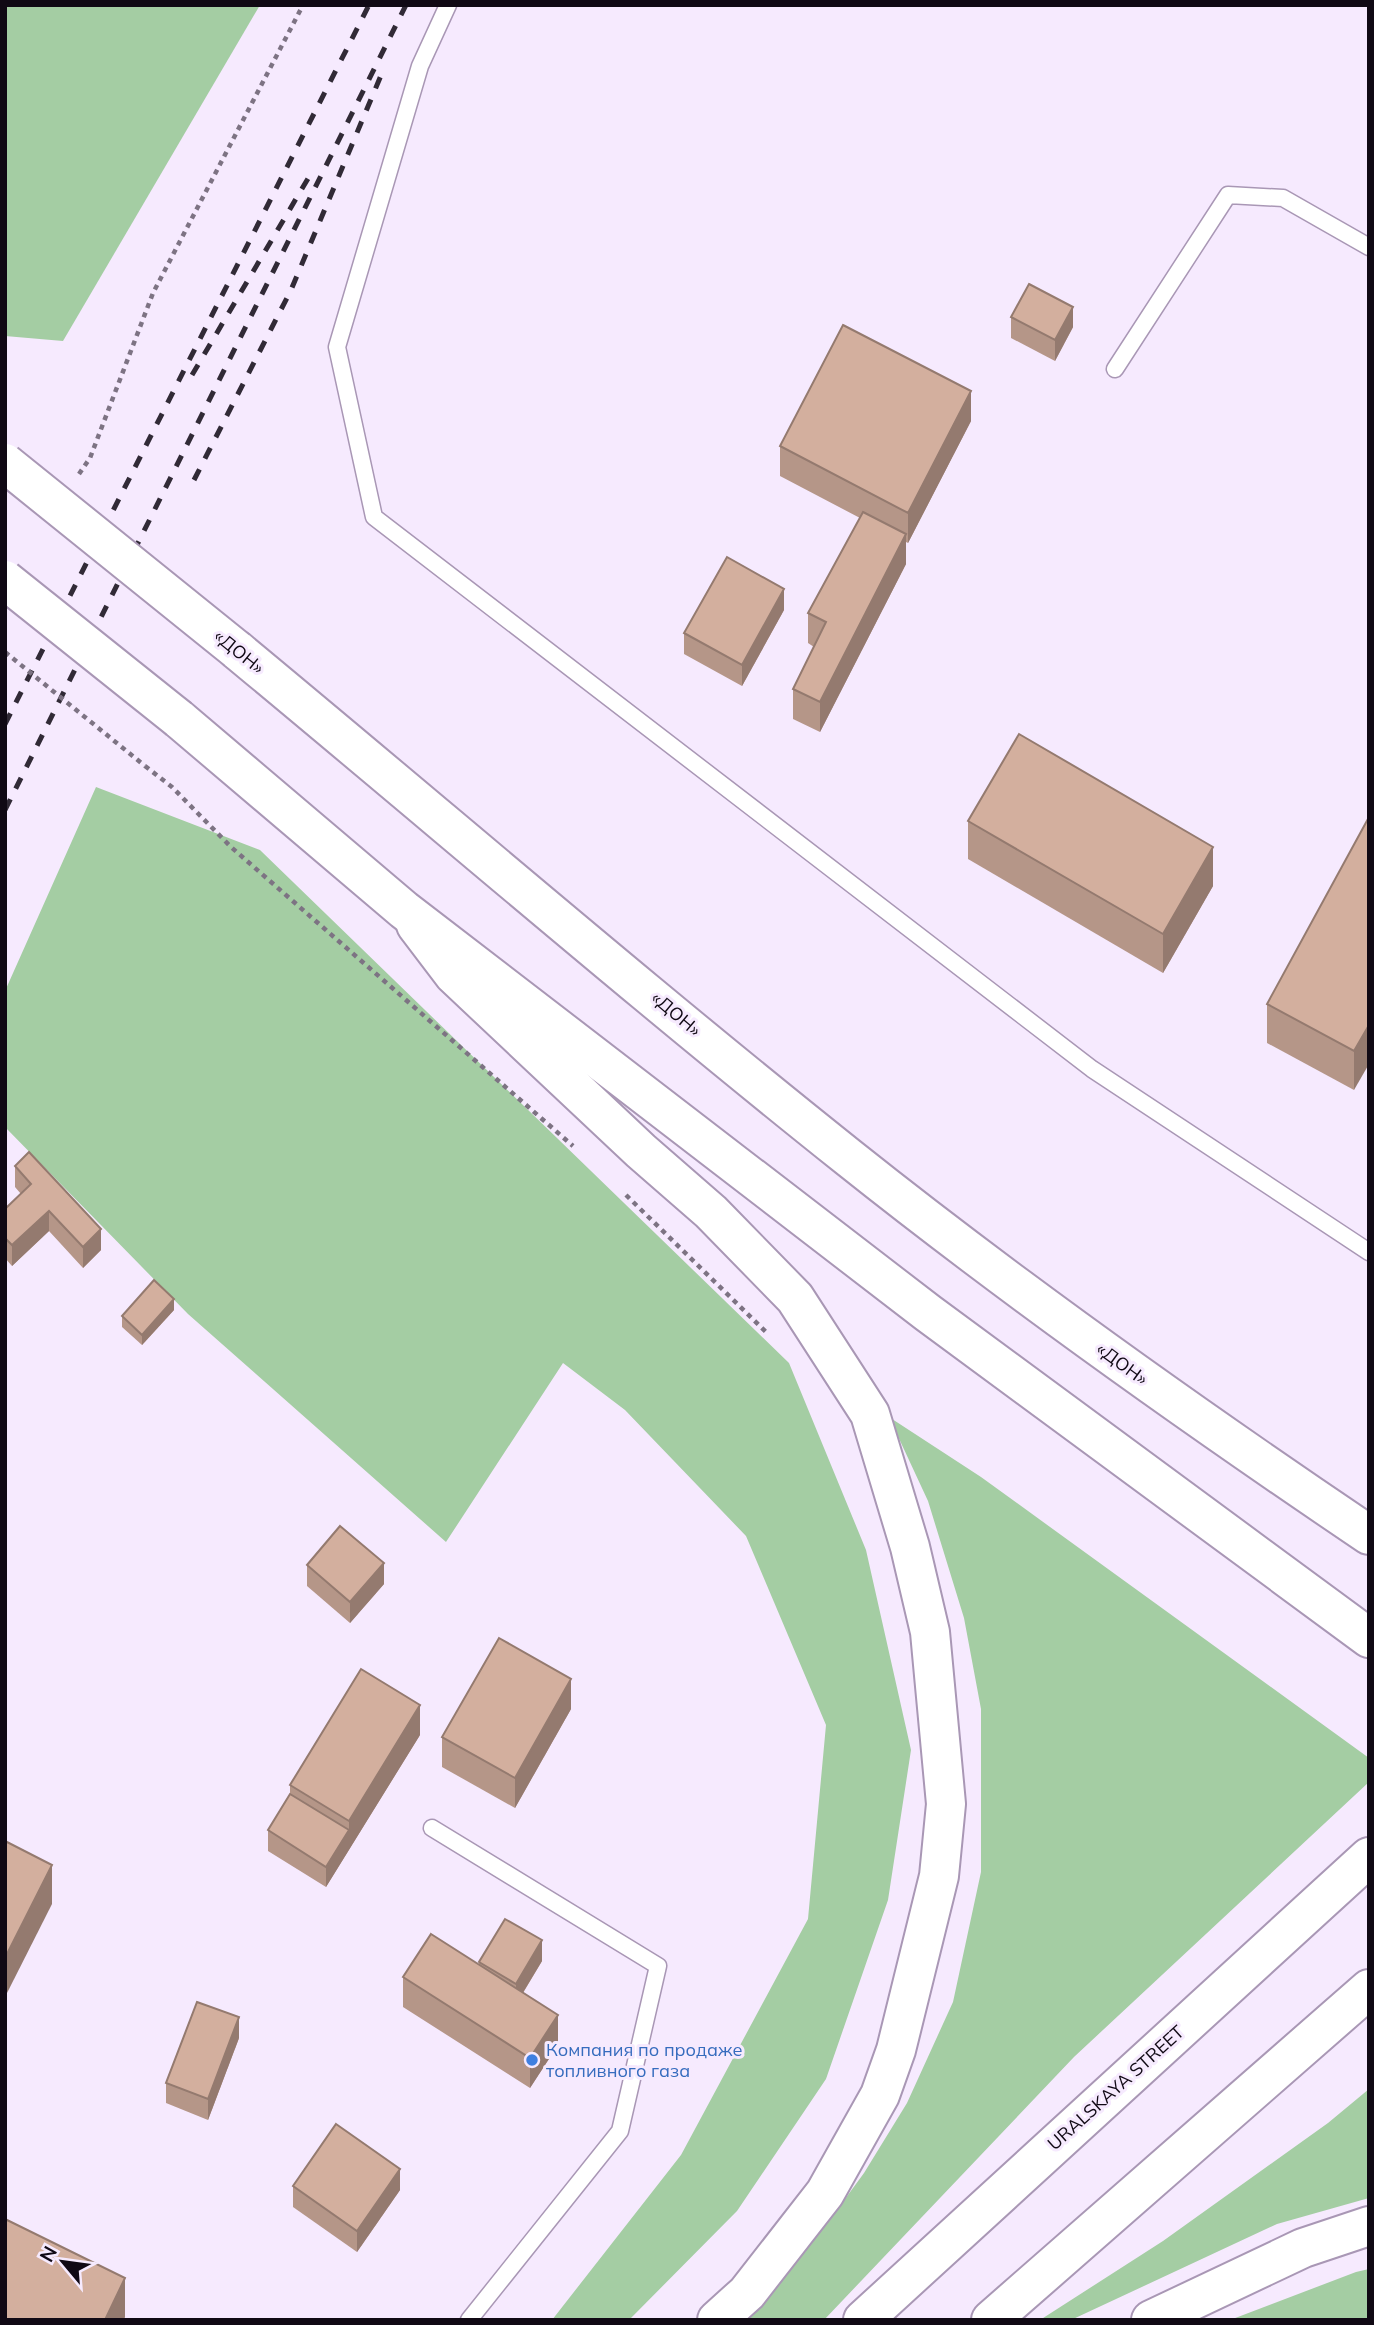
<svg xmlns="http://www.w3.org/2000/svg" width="1374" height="2325" font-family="Mulish,sans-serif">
<rect width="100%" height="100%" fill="#f6eafe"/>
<g fill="#a4cda3">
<path d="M5 5H260L63 341 5 336Z"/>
<path d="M96 787 260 850 789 1363 866 1550 911 1750 888 1900 826 2079 737 2211 629 2320H552L681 2155 808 1919 826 1725 746 1536 625 1410 563 1363 446 1542 188 1314 5 1127V991Z"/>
<path d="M889 1417 981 1477 1369 1758V1782L1074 2057 824 2320H739L826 2225 864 2173 907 2103 953 2002 981 1872V1709L964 1618 928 1501Z"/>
<path d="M1369 2089V2198L1277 2224 1071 2320H1040L1163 2241 1328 2123Z"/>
<path d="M1369 2269V2320H1230L1356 2272Z"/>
</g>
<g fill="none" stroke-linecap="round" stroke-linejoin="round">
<g stroke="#a997b5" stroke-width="19">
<g id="lane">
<path d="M448 5 420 66 337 347 374 517 1092 1069 1369 1252"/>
<path d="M1115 369 1228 195 1283 198 1369 247"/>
<path d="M432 1828 658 1966 620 2131 469 2320"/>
</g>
</g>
<g stroke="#a997b5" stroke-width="42">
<g id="secondary">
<path d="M416 925 454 975 641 1151 711 1212 795 1298 870 1414 910 1547 930 1632 946 1804 939 1876 896 2050 880 2095 825 2193 747 2293 717 2320"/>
<path d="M863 2320 1369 1857"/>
<path d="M991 2320 1369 1989"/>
<path d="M1151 2320 1303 2248 1369 2226"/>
</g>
</g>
<g stroke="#a997b5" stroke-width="42">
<g id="highway">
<path d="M237 650C441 819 641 992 848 1157 1016 1291 1191 1415 1369 1535"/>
<path d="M179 719 404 910 928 1313 1369 1638"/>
</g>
</g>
<g stroke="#7d7383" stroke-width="4.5" stroke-dasharray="5 5" stroke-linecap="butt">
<path d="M79 474 90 458 153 293 303 5"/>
<path d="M145 766 172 787 231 847 573 1146"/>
<path d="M626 1195 767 1333"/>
</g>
<use href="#lane" stroke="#fff" stroke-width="16"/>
<use href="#secondary" stroke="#fff" stroke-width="38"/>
<use href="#highway" stroke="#fff" stroke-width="38"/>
<g stroke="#312a36" stroke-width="5" stroke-dasharray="12 12" stroke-linecap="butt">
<path d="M192 375 313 170"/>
<path d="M194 480 291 290 382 73"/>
<path d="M5 724 369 5"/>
<path d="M5 810 406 5"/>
</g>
<g stroke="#a997b5" stroke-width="42" stroke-linecap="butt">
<g id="highway-bridge">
<path d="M5 463 237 650"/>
<path d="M5 580 179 719"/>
</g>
</g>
<path stroke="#7d7383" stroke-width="4.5" stroke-dasharray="5 5" stroke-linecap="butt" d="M5 652 145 766"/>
<use href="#highway-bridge" stroke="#fff" stroke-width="38"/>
</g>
<g fill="#b59688">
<path d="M1011 317 1073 327 1055 361 1011 338Z"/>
<path d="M971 421 908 543 906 542V564L820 732 793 719V689L814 647 808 643V613L860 518 780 476V446Z"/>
<path d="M784 610 742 686 684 654V633Z"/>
<path d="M1369 817 1354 1090 1267 1043V1004Z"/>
<path d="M968 821 1213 886 1163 973 968 859Z"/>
<path d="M15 1166 101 1250 83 1268 49 1231 12 1266 5 1258V1209L21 1194 15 1187Z"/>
<path d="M174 1310 142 1345 122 1327V1316Z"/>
<path d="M307 1565 384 1584 350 1623 307 1586Z"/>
<path d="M571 1709 515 1808 442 1767V1737Z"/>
<path d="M420 1735 326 1887 268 1851V1830L290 1794V1785Z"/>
<path d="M542 1961 523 1993 558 2045 530 2088 403 2007V1977L479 1965V1962Z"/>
<path d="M239 2038 208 2120 166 2103V2083Z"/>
<path d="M293 2186 400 2190 357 2252 293 2207Z"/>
</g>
<g fill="#947a6f">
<path d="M1073 307V327L1055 361V340Z"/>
<path d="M971 391V421L908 543V513Z"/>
<path d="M906 534V564L820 732V702Z"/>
<path d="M784 589V610L742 686V665Z"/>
<path d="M1213 847V886L1163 973V934Z"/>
<path d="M1369 1025V1064L1354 1090V1051Z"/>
<path d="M49 1211V1231L12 1266V1245Z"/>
<path d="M101 1229V1250L83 1268V1247Z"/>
<path d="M174 1299V1310L142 1345V1335Z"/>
<path d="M384 1563V1584L350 1623V1602Z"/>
<path d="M571 1679V1709L515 1808V1778Z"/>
<path d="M420 1705V1735L326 1887V1867L349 1830V1821Z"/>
<path d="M52 1865V1904L5 1997V1958Z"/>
<path d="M542 1940V1961L516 2004V1984Z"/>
<path d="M558 2015V2045L530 2088V2058Z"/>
<path d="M239 2017V2038L208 2120V2099Z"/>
<path d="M400 2169V2190L357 2252V2231Z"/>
<path d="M125 2278V2317L124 2320H105Z"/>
</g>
<g fill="#d3af9e" stroke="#947a6f" stroke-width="2">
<path d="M1029 284 1073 307 1055 340 1011 317Z"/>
<path d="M843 325 971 391 908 513 780 446Z"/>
<path d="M863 512 906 534 820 702 793 689 826 622 808 613Z"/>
<path d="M727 557 784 589 742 665 684 633Z"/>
<path d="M1019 734 1213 847 1163 934 968 821Z"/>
<path d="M1369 817V1025L1354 1051 1267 1004Z"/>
<path d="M29 1152 101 1229 83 1247 49 1211 12 1245 5 1238V1209L31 1184 15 1166Z"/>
<path d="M154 1280 174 1299 142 1335 122 1316Z"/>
<path d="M340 1526 384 1563 350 1602 307 1565Z"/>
<path d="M499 1638 571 1679 515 1778 442 1737Z"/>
<path d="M361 1669 420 1705 349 1821 290 1785Z"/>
<path d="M290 1794 349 1830 326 1867 268 1830Z"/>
<path d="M5 1841 52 1865 5 1958Z"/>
<path d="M505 1919 542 1940 516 1984 479 1962Z"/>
<path d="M431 1934 558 2015 530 2058 403 1977Z"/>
<path d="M197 2002 239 2017 208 2099 166 2083Z"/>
<path d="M336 2124 400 2169 357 2231 293 2186Z"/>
<path d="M5 2219 125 2278 105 2320H5Z"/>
</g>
<circle fill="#3f7fe0" stroke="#f6eafe" stroke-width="2.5" cx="532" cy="2060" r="7"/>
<g text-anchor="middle" stroke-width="6" stroke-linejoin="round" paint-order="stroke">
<g font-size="18" fill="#100914" stroke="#f6eafe">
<text transform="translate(239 652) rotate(39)" y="6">«ДОН»</text>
<text transform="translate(676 1014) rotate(40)" y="6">«ДОН»</text>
<text transform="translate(1122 1364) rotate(36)" y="6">«ДОН»</text>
<text transform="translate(1116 2088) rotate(-42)" y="6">URALSKAYA STREET</text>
</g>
<g font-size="18" fill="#366cbe" stroke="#f6eafe" text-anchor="start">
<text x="546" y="2056">Компания по продаже<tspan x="546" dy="21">топливного газа</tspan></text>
</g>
</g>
<rect width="1374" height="2325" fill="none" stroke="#100914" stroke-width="14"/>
<g transform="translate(63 2262) rotate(299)" stroke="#f6eafe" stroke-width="5" paint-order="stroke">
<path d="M0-5L12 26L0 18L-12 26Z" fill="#100914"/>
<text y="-10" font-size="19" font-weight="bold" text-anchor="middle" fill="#100914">N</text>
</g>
</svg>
